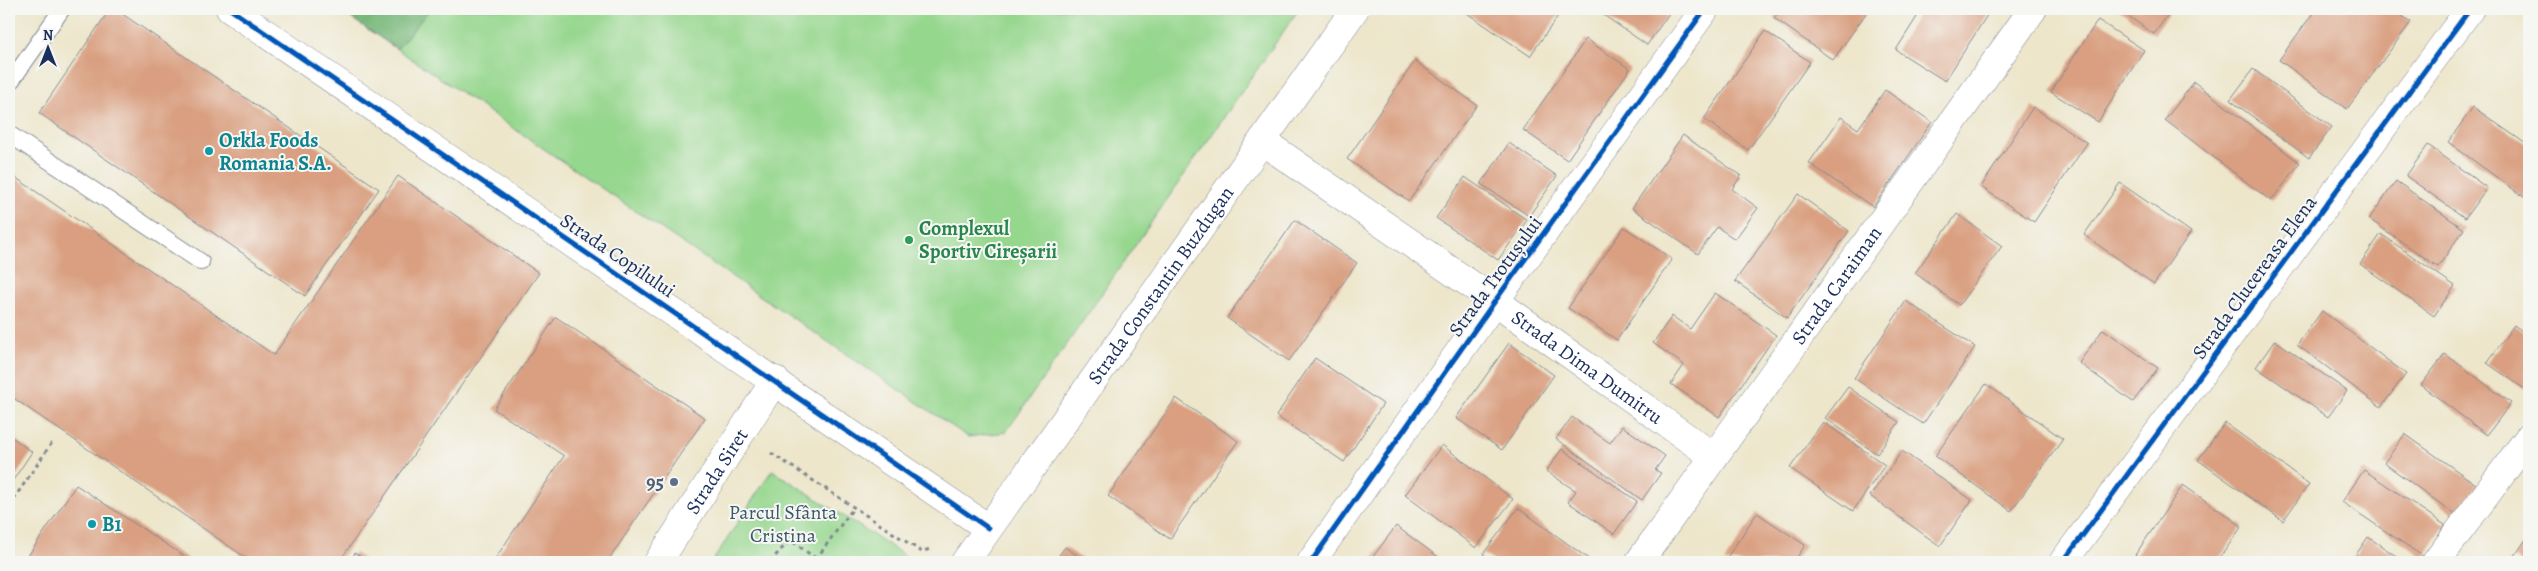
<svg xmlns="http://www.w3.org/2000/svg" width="2538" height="571" font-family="Alegreya,serif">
<rect width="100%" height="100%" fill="#f6f6f2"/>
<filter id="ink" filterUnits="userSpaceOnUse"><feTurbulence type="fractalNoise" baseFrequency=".02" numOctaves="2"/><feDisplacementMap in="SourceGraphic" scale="10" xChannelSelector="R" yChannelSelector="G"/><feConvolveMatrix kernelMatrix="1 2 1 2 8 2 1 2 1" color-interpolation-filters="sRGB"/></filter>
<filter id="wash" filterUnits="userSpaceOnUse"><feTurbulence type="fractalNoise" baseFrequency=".0096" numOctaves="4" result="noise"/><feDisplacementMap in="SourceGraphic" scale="20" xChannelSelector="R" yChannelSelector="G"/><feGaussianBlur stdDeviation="1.12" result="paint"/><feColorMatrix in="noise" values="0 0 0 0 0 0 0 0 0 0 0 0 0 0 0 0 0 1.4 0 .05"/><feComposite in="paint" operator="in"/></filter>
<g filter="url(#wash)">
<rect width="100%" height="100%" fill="#ede6cb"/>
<g fill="#96d78e" stroke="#588376">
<path d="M338 9H1299L1006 432 968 437Z"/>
<path d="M772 470 915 562H712Z"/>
</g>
<path fill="#78b879" stroke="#4a746c" d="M338 9H430L397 49Z"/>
<g id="blocks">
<g fill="#d99f80">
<path d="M110 9H115L379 189 305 296 39 113Z"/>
<path d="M1461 9H1563L1530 56Z"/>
<path d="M1602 9H1672L1647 45 1599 12Z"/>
<path d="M1781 9H1869L1833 60 1774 18Z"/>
<path d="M1922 9H1991L1945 81 1896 50Z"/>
<path d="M2118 9H2172L2154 34Z"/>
<path d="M2307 9H2392L2411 22 2347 109 2279 60 2313 13Z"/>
<path d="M2098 20 2144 50 2098 122 2051 92Z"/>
<path d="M1765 31 1810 62 1748 150 1704 119Z"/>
<path d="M1586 39 1630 69 1567 160 1523 130Z"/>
<path d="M1415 61 1477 105 1409 201 1347 159Z"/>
<path d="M2253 69 2332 127 2309 158 2230 100Z"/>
<path d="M2194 82 2300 163 2271 201 2165 120Z"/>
<path d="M1885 90 1932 122 1873 207 1809 163 1841 117 1858 129Z"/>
<path d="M2033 107 2087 143 2034 222 1981 187Z"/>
<path d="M2473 107 2529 146 2528 200 2448 142Z"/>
<path d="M1683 135 1741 176 1732 189 1758 208 1735 239 1717 227 1698 254 1632 208Z"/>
<path d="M1509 143 1557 176 1529 216 1481 184Z"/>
<path d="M2428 145 2487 188 2465 218 2406 176Z"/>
<path d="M9 173 274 355 398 176 539 273 339 562H252L9 395Z"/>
<path d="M1465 177 1527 220 1498 260 1436 218Z"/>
<path d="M2396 181 2464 229 2438 267 2369 219Z"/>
<path d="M2120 183 2191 232 2154 284 2084 235Z"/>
<path d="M1798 194 1849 231 1787 318 1735 281Z"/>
<path d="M1957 214 2002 246 1959 305 1915 273Z"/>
<path d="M1295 220 1357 263 1289 361 1227 318Z"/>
<path d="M1624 227 1672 259 1617 340 1568 308Z"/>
<path d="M2381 234 2455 286 2434 316 2360 264Z"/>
<path d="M1715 293 1776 335 1719 417 1671 384 1684 365 1653 343 1672 316 1690 329Z"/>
<path d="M1906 301 1975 347 1923 424 1854 378Z"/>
<path d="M2322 311 2406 374 2381 407 2297 345Z"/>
<path d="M556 317 705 418 607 562H493L564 456 494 409Z"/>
<path d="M2514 325 2529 336V392L2487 363Z"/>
<path d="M2103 329 2158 368 2133 402 2079 363Z"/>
<path d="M2275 340 2347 391 2328 417 2256 367Z"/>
<path d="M1509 343 1554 375 1502 450 1456 418Z"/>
<path d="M2445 354 2511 403 2487 435 2421 385Z"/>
<path d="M1315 358 1383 404 1344 462 1276 416Z"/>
<path d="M1986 384 2063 439 2011 511 1935 456Z"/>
<path d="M1848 387 1899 422 1877 454 1825 418Z"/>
<path d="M1176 398 1238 441 1170 539 1108 496Z"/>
<path d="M1572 417 1610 443 1622 426 1665 456 1655 470 1661 473 1642 500 1556 439Z"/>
<path d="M1823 422 1885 465 1853 511 1790 468Z"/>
<path d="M2225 423 2309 484 2283 521 2198 460Z"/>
<path d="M2405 434 2477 485 2456 515 2384 463Z"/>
<path d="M9 435 32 452 9 486Z"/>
<path d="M1442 445 1513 499 1476 548 1405 495Z"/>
<path d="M1562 449 1637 501 1614 534 1568 502 1576 491 1546 471Z"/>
<path d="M1902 451 1972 500 1940 546 1870 496Z"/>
<path d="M2364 470 2445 525 2424 557 2342 502Z"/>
<path d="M76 485 193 562H24Z"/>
<path d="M2183 485 2242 526 2217 562H2146L2135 555Z"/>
<path d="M1518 508 1593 562H1495L1483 554Z"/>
<path d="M1757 513 1805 545 1794 562H1724Z"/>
<path d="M1396 526 1445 562H1369Z"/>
<path d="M2529 535V562H2522L2514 557Z"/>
<path d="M2368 537 2405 562H2351Z"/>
<path d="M1065 547 1086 562H1054Z"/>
<path d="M355 553 368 562H349Z"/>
</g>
</g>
</g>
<g filter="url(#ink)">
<use href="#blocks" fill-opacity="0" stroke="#848a94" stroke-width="1"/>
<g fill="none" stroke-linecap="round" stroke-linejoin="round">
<g stroke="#848a94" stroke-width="18">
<g id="service">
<path d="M9 84 62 9"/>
<path d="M9 134 201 262"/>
</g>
</g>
<g stroke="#848a94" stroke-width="29">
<g id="minor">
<path d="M230 9 988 528"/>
<path id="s1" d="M1262 141 1495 301 1714 457"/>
<path id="s2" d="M658 562 775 380"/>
<path id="s3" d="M965 562 1355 9"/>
<path d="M1311 562 1495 301 1705 9"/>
<path d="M2063 562 2470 9"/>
<path d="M2436 562 2529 437"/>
</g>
</g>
<g stroke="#848a94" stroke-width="29">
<g id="tertiary">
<path id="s4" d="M1639 562 2033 9"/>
</g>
</g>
<g stroke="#848a94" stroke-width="3" stroke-dasharray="4 4" stroke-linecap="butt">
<path d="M771 453 922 552 932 548"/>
<path d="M9 506 53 441"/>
<path d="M816 559 854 507"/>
<path d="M770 562 788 542H793L821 562"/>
</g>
<use href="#service" stroke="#fff" stroke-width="16"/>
<use href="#minor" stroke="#fff" stroke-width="28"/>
<use href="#tertiary" stroke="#fff" stroke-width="28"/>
<g stroke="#f6f6f2" stroke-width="8">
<g id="cycleway">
<path d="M230 9 988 528"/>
<path d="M1311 562 1495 301 1705 9"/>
<path d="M2063 562 2470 9"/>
</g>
</g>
<use href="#cycleway" stroke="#0057b8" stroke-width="5"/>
</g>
</g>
<g fill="#0f9aa8" stroke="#f6f6f2" stroke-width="2">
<circle cx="209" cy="151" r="5"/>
<circle cx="92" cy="524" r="5"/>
</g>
<circle fill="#2e9e5b" stroke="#f6f6f2" stroke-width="2" cx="909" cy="240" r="5"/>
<circle fill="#5c6f8a" stroke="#f6f6f2" stroke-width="2" cx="674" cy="482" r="5"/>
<g text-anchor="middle" stroke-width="4" stroke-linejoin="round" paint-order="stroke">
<g font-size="20" font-weight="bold" fill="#0d838f" stroke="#f6f6f2" text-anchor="start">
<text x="219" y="147">Orkla Foods<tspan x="219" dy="23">Romania S.A.</tspan></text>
<text x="102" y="531">B1</text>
</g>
<g font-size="20" font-weight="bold" fill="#27864d" stroke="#f6f6f2" text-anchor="start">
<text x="919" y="235">Complexul<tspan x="919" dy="23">Sportiv Cireșarii</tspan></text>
</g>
<g font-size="20" fill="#1b2f5e" stroke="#f6f6f2">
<text transform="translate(618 255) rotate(34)" y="7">Strada Copilului</text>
<text transform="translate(1495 276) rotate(-54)" y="7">Strada Trotușului</text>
<text transform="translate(2254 277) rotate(-54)" y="7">Strada Clucereasa Elena</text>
<text dy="7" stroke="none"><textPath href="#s3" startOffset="339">Strada Constantin Buzdugan</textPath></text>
<text dy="7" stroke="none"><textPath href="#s4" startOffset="340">Strada Caraiman</textPath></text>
<text dy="7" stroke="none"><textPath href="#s1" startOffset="396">Strada Dima Dumitru</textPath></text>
<text dy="7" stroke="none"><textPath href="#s2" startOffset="108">Strada Siret</textPath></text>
</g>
<g font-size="20" font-weight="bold" fill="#4e5e75" stroke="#f6f6f2" text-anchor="end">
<text x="664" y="489">95</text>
</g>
<g font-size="20" fill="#3a596a" stroke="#f6f6f2">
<text x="783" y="519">Parcul Sfânta<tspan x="783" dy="23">Cristina</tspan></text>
</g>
</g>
<rect width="2538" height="571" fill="none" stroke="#f6f6f2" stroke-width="30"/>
<g transform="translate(48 48)" stroke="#f6f6f2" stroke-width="4" paint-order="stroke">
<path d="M0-4L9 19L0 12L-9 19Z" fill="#1b2f5e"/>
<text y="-8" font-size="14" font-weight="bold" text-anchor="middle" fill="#1b2f5e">N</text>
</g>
</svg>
